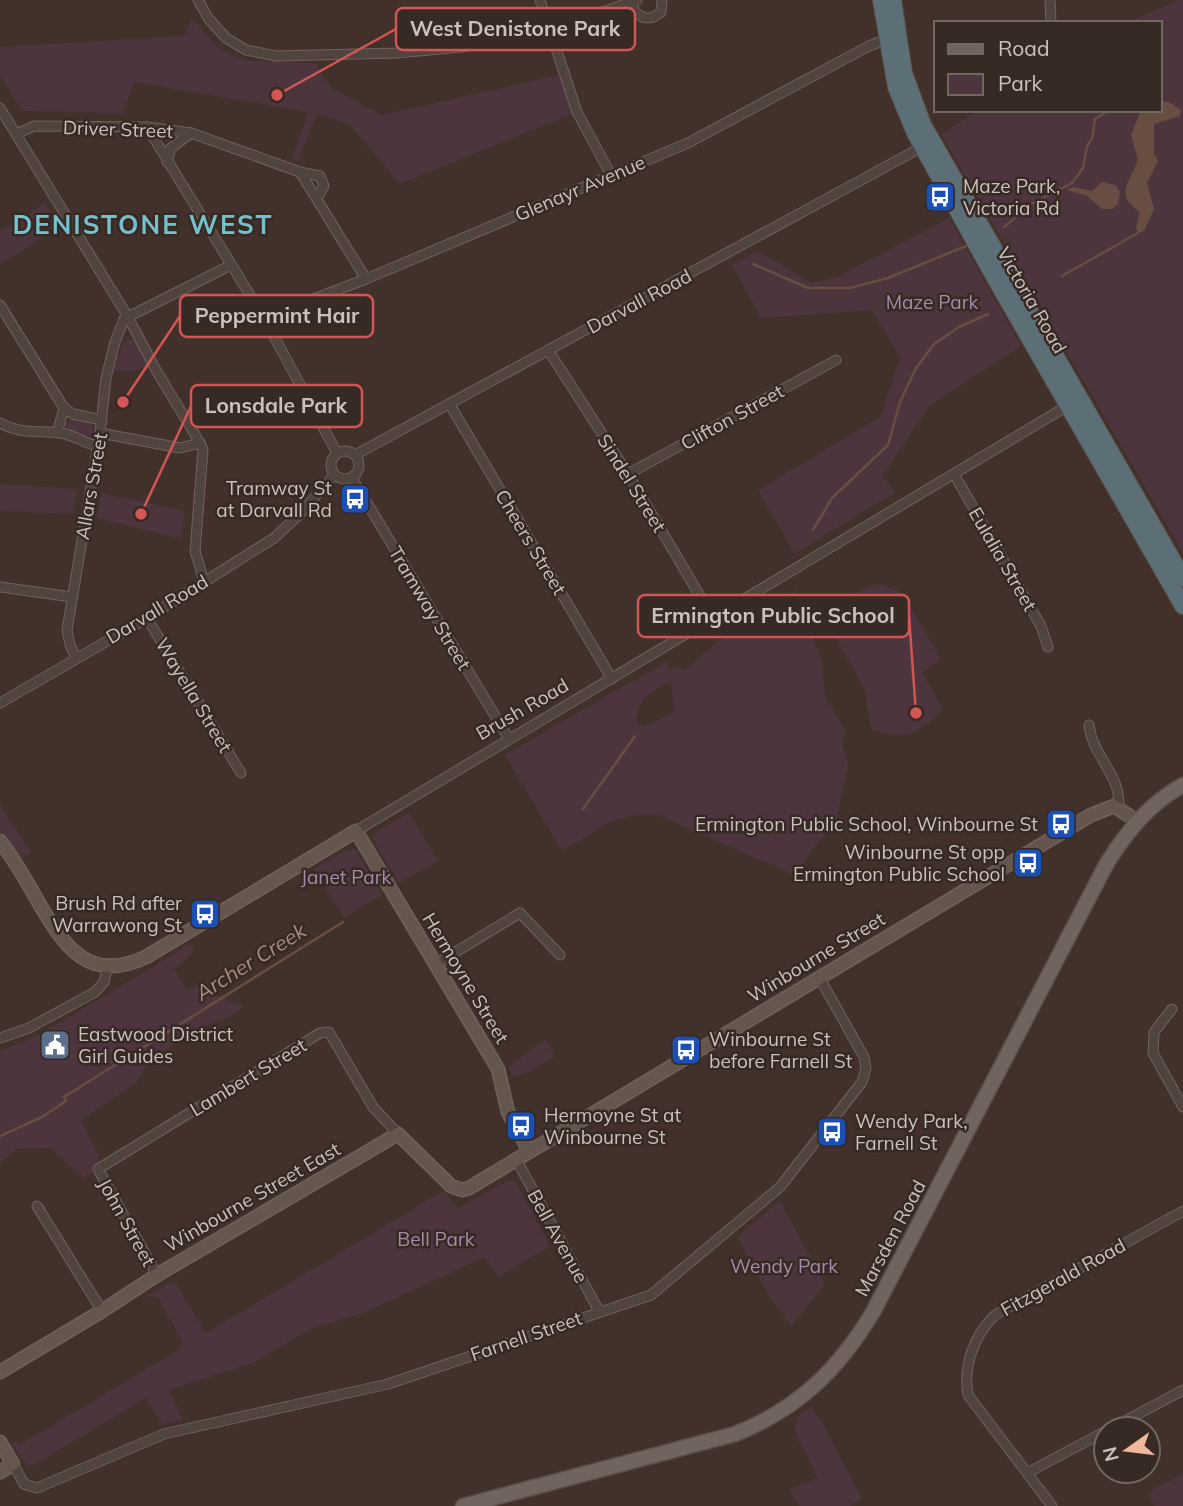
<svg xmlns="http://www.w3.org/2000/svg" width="1183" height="1506" font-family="Mulish,sans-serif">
<rect width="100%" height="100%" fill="#41312a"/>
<g fill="#4c353d" fill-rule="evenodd">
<path d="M1178 0H1183V553L941 134 979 110H1160V23H1127Z"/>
<path d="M192 18 219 49 248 61 315 63 332 89 382 115 564 74 577 112 400 184 350 125 317 113 298 161 291 160 309 112 134 82 123 113 22 111 0 75V47L184 36Z"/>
<path d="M45 203 59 227 0 265V232Z"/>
<path d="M949 218 1021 346 929 406 882 476 895 492 795 554 758 490 880 417 900 357 872 310 761 318 732 265 758 251 812 283 838 277Z"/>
<path d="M128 339 134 340 150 366 132 371H114L122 344Z"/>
<path d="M71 419 91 422 94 433 84 436 67 429 65 424Z"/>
<path d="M0 484 77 489 73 514 0 511Z"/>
<path d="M101 493 185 511 181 539 97 518Z"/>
<path d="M881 584 898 591 905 597 941 660 922 672 943 709C920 734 905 742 871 729L864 688 835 636 840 607 847 598 870 585Z"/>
<path d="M796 590 822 663 825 696 843 727 847 728 842 741 848 765 837 818 794 875 661 816C619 809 596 831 562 851L505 755 666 662 670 674V671L677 666 684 671 736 626ZM671 681 674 712 643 727 636 723C636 700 652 690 671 681Z"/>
<path d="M0 805 31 852 21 858 0 831Z"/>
<path d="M409 813 438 861 399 883 373 840 376 832Z"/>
<path d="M347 850H356L382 895 344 917 314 869Z"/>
<path d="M188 944 195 950 174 970 187 990 211 981 215 995 244 1006 230 1017 194 1030 149 1061 136 1083 81 1120 99 1155 98 1157 102 1165 83 1178 50 1148 17 1149 0 1162V1051L35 1037 168 958Z"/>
<path d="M545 1039 555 1056 531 1071 512 1077 509 1067Z"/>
<path d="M508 1181 516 1182 550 1246 498 1277 485 1257 366 1312 310 1329 255 1362 169 1390 183 1420 162 1424 146 1398 28 1468 11 1442 21 1444 180 1349 182 1341 158 1298 147 1296 174 1281 206 1333 443 1191 458 1208Z"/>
<path d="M780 1201 825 1284 791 1326 769 1296 737 1237Z"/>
<path d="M811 1407 824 1426 862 1499 850 1506H799L789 1489 818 1478 795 1433 797 1417Z"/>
<path d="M1183 1473V1506H1155L1148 1493Z"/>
</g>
<g fill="#684e42">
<path d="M1160 101 1169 102 1181 110 1180 116 1154 124V154L1158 161 1147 183 1154 209 1144 231 1138 233 1136 227 1140 212C1114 194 1129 184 1138 160L1131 135 1141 110H1160Z"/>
<path d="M1102 182 1115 185 1120 192 1118 204 1112 209H1102L1087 196 1067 190 1074 187 1092 191Z"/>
</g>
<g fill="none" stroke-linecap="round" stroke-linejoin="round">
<g stroke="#684e42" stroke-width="2.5">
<path d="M1004 227 1033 203 1072 183 1083 168 1087 146 1092 139 1095 119 1110 110"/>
<path d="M753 264 808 288H850L888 278 966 246"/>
<path d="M1062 276 1138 233"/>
<path d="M813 530 832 498 888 445 900 402 916 368 934 344 959 327 988 314"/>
<path d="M583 809 635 736"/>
<path d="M0 1136 42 1117 66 1101 64 1097 343 922"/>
</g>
<g stroke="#6f625d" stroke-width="11">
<g id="street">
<path d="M198 0 208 18 226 38 246 50 276 56 397 53 461 47 550 30 637 0"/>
<path d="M540 0 577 112 611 175"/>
<path d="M630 0C635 17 647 24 661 12L662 0"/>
<path d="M1050 0 1051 23"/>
<path d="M0 108 128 317 156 370 200 443 203 450 195 551 204 581"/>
<path d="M147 127 264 318 337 453"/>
<path d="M16 134 34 126 147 127 177 131 191 133 300 172 320 176 324 186 317 198"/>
<path d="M167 162 171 148 191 133"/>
<path d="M300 172 366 279"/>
<path d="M0 305 64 408 73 414 102 420"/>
<path d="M264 318 366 279 688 143 869 46 887 39"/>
<path d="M548 350 628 474 713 618"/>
<path d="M450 405 612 679"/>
<path d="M0 423C22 435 37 430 61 433 73 435 86 443 98 447"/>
<path d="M57 433 64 408"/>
<path d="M100 433 180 448 200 443"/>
<circle cx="345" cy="465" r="14"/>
<path d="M355 455 922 147"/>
<path d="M628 474 836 360"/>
<path d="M954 474 1041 626 1048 647"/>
<path d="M352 478 509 739"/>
<path d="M0 587 72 597"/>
<path d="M147 618 241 773"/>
<path d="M76 657 70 645 67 630 100 433 106 378 115 342 124 319 231 265"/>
<path d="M0 703 147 618 274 538 300 514 334 475"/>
<path d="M1089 725C1093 759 1121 772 1119 809"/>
<path d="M356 831 1069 405"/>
<path d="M436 964 520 913 560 955"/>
<path d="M1172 1009 1154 1032 1153 1053 1183 1107"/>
<path d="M0 1038 29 1028 95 992 104 982 108 966"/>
<path d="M517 1161 599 1311"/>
<path d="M37 1206 102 1311"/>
<path d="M157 1275 98 1169 320 1033 329 1032 373 1107 398 1134"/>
<path d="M1110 1429 1183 1390"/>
<path d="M13 1464 24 1484 37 1488 164 1434 388 1384 651 1295 780 1187 862 1082 866 1068 864 1057 819 977"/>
<path d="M1027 1473 1106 1431"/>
<path d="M1052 1506 968 1395C963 1366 974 1335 995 1315L1183 1211"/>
</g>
</g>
<g stroke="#6f625d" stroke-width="15">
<g id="secondary">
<path d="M0 841C15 861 28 883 40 905 66 949 90 983 146 957L356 831 498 1069 508 1112 529 1151"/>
<path d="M0 1372 102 1311 157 1275 398 1134 451 1186 462 1190 469 1188 1091 815 1114 806 1137 821"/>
<path d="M0 1442 13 1464 0 1472"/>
</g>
</g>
<g stroke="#5b4e48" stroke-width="17">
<path id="primary" d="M463 1506 735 1434C798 1409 839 1369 873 1312L1107 863C1128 830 1149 804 1183 785"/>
</g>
<g stroke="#5c4f49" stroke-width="18">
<g id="highway">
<path d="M881 0 896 87 915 133 992 273 1183 606"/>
<path d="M893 0 904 73 923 125 1183 578"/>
</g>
</g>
<use href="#street" stroke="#51443e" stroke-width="9"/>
<use href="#secondary" stroke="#64554d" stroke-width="12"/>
<use href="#primary" stroke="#71635d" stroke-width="14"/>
<use href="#highway" stroke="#5c6e76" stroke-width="16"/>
</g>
<defs>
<g id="bus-square" transform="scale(1.575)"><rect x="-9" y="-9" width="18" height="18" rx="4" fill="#1a4fb4" stroke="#372923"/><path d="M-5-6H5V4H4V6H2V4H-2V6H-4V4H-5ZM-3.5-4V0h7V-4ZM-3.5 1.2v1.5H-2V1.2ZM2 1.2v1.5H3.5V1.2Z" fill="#fff"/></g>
<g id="civic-square" transform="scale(1.575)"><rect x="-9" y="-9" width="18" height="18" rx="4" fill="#5c6f8a" stroke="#372923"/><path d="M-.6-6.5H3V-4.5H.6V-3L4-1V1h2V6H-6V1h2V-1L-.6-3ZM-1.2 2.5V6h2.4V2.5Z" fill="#fff"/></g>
</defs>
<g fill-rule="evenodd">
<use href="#bus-square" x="940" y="197"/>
<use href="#bus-square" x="355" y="499"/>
<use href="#bus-square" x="1061" y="824"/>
<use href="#bus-square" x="1028" y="863"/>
<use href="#bus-square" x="205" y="914"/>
<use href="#civic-square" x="55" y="1045"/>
<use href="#bus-square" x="686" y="1050"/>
<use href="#bus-square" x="521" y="1126"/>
<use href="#bus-square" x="832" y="1132"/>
</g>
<g text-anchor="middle" stroke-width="5" stroke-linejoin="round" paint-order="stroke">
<g font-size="19" fill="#cbc1bc" stroke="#372923">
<text transform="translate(118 129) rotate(2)" y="7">Driver Street</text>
<text transform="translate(580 188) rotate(-23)" y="7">Glenayr Avenue</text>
<text transform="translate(1032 300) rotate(60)" y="7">Victoria Road</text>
<text transform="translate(639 301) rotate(-28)" y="7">Darvall Road</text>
<text transform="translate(732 417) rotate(-29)" y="7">Clifton Street</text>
<text transform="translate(632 483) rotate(58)" y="7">Sindel Street</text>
<text transform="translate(91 486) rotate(-80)" y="7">Allars Street</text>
<text transform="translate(531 542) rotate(59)" y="7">Cheers Street</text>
<text transform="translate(1003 559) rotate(60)" y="7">Eulalia Street</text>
<text transform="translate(430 608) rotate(59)" y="7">Tramway Street</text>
<text transform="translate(157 609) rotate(-31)" y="7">Darvall Road</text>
<text transform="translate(194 695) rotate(59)" y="7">Wayella Street</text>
<text transform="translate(522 709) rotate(-30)" y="7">Brush Road</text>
<text transform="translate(816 957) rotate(-31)" y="7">Winbourne Street</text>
<text transform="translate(466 978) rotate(59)" y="7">Hermoyne Street</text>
<text transform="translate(248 1077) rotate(-31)" y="7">Lambert Street</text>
<text transform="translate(252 1197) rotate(-30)" y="7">Winbourne Street East</text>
<text transform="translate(127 1222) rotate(61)" y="7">John Street</text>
<text transform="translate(558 1236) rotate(61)" y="7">Bell Avenue</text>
<text transform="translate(890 1238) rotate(-62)" y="7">Marsden Road</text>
<text transform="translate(1063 1277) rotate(-29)" y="7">Fitzgerald Road</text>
<text transform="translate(526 1336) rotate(-19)" y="7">Farnell Street</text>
</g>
<g font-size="19" fill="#cbc1bc" stroke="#372923" text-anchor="start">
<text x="963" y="193">Maze Park,<tspan x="963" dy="22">Victoria Rd</tspan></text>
<text x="332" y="495" text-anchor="end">Tramway St<tspan x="332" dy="22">at Darvall Rd</tspan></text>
<text x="1038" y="831" text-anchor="end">Ermington Public School, Winbourne St</text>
<text x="1005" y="859" text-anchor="end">Winbourne St opp<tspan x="1005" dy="22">Ermington Public School</tspan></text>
<text x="182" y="910" text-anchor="end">Brush Rd after<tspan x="182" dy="22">Warrawong St</tspan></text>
<text x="78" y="1041">Eastwood District<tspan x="78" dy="22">Girl Guides</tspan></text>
<text x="709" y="1046">Winbourne St<tspan x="709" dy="22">before Farnell St</tspan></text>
<text x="544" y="1122">Hermoyne St at<tspan x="544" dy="22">Winbourne St</tspan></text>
<text x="855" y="1128">Wendy Park,<tspan x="855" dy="22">Farnell St</tspan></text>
</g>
<g font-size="19" fill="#a78aa8" stroke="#372923">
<text x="932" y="309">Maze Park</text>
<text x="346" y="884">Janet Park</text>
<text x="436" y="1246">Bell Park</text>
<text x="784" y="1273">Wendy Park</text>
</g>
<g font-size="21" font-style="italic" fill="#aa8c80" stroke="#372923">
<text transform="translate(251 962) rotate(-32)" y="7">Archer Creek</text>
</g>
<g font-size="26" font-weight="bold" letter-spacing="2" fill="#75c0cc" stroke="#372923">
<text x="143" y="234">DENISTONE WEST</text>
</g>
</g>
<path fill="none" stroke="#d35654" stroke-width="2.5" d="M277 95L396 29M123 402L180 316M141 514L191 406M916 713L909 616"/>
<g fill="#d35654" stroke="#372923" stroke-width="2.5">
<circle cx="277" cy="95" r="7"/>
<circle cx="123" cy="402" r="7"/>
<circle cx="141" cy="514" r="7"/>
<circle cx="916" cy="713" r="7"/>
</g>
<g fill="#372923" stroke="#d35654" stroke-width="2.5">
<rect x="396" y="8" width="239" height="42" rx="7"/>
<rect x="180" y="295" width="193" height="42" rx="7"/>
<rect x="191" y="385" width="171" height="42" rx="7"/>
<rect x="638" y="595" width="271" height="42" rx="7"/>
</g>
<g font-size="21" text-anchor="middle" font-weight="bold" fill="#cbc1bc">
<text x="515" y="36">West Denistone Park</text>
<text x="277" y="323">Peppermint Hair</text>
<text x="276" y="413">Lonsdale Park</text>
<text x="773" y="623">Ermington Public School</text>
</g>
<rect x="934" y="21" width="228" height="91" fill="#372923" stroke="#726660" stroke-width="2"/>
<rect x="948" y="44" width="35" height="10" fill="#71635d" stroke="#726660" stroke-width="2"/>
<text x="998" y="56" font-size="21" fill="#cbc1bc">Road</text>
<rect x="948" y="74" width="35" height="21" fill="#4c353d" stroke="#726660" stroke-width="2"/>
<text x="998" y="91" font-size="21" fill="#cbc1bc">Park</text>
<g transform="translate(1127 1450) rotate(256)"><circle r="33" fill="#372923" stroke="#726660" stroke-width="2"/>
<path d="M0-5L12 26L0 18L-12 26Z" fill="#efb89d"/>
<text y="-10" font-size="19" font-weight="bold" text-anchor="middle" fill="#cbc1bc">N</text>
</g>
</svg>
